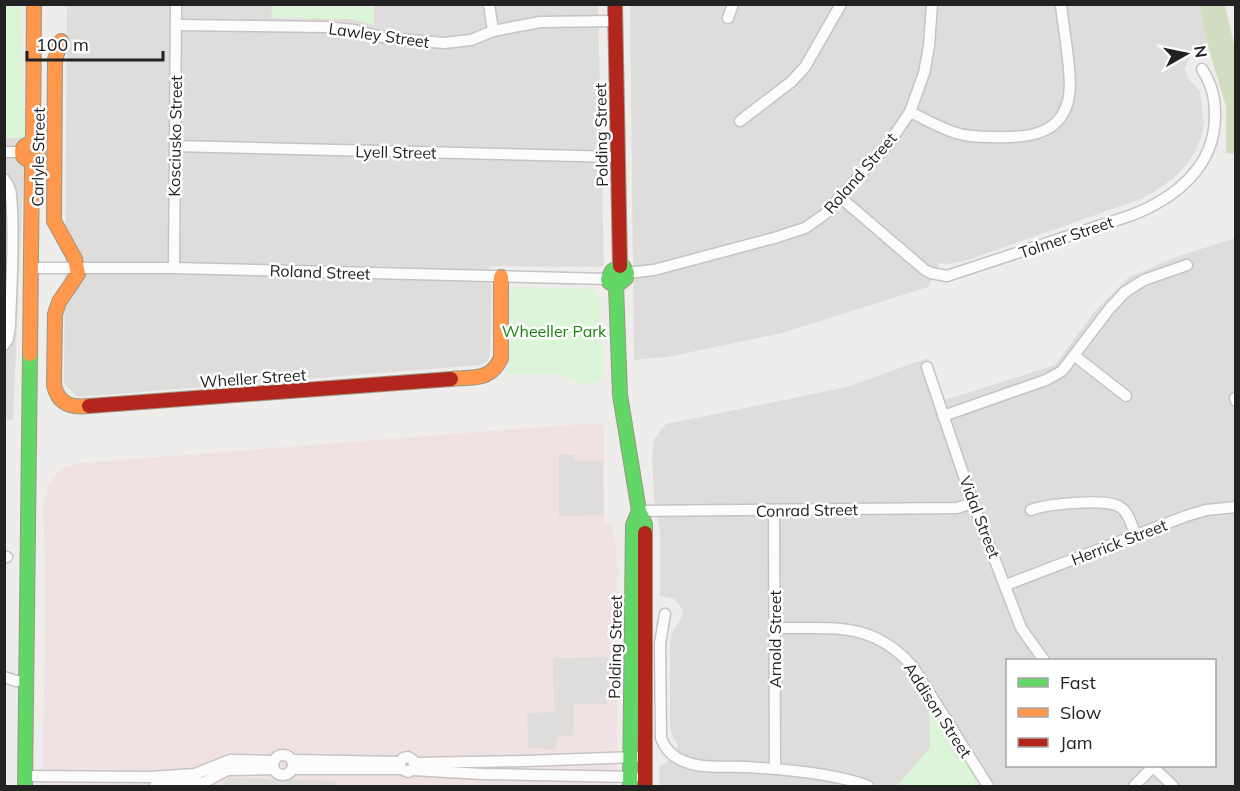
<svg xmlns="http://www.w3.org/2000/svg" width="1240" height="791" font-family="Mulish,sans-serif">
<rect width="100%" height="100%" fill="#efedeb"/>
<g fill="#dfdddc" fill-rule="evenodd">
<path d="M63 5H598L604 265 600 267 489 266 492 289 490 353 488 361 481 365 77 397 64 383 67 5Z"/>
<path d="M630 5H1199L1209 50 1197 52 1190 57 1184 69 1189 79 1200 92 1204 124 1201 138 1194 154 1184 167 1176 176 1154 192 1141 199 965 261 948 264 939 263 928 287 782 333 667 357 634 360Z"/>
<path d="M5 138H25L13 420H5Z"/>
<path d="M1235 238V786H660L659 766 665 764 678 746 672 735 670 726V644L672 633 682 616 683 610 675 599 660 596V530L654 497 652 458 654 439 666 424 847 387 927 358 945 400 1055 365 1095 311 1129 277 1176 257ZM1008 660H1214V766H1008Z"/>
</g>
<path fill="#f0e2e3" d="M582 424 604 425V524H613L618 569 617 786H42L46 593 43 506 48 486 61 469 81 463Z"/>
<g fill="#dedddc">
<path d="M559 454 574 455V461H603L604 515 559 516Z"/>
<path d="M608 657V667H615L614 687 607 688V704H574V735L558 737 555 749 528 748 527 713 554 712 553 658Z"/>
<path d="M229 778 335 781V786H219Z"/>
</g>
<path fill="#d0ddc1" d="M1199 5H1225L1235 49V154L1226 153V106L1209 50Z"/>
<g fill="#dcf4d8">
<path d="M5 4 21 5 25 138H5Z"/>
<path d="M272 5H374V25L351 19 271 18Z"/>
<path d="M516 287 594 289 601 305 604 375 600 382 577 384 564 374H507L510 343V291Z"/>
<path d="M932 709 981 786H897L930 748 929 711Z"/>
</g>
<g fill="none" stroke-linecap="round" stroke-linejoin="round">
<g stroke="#c5c4c3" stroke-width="13">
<g id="street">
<path d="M489 4 493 31"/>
<path d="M728 18 733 4"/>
<path d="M177 25 325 27 354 30 386 38 444 43 471 40 493 31 540 22 615 21"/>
<path d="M910 112C925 119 940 128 956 133 968 137 980 137 992 137 1023 138 1059 137 1068 101 1074 79 1063 29 1061 4"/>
<path d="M740 121 791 82 805 67 841 4"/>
<path d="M175 146 618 157"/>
<path d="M4 152H22"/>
<path d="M4 179C8 185 11 189 11 196 15 236 11 285 10 326L8 339 4 345"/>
<path d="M841 198 925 270 931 273 947 276 1132 215C1175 198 1215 167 1215 116 1215 97 1212 85 1202 69"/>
<path d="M31 268H174L608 279"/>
<path d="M174 268 176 4"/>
<path d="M627 273 654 270 774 238 805 228 825 214 889 143 910 112 924 73 929 46 932 4"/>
<path d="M1075 356 1126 396"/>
<path d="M927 367 973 503 1021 628 1044 660"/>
<path d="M1235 398 1236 401"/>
<path d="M943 416 1046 380 1062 371 1110 308 1125 292 1144 280 1187 265"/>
<path d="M774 510 775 769"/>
<path d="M1031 510C1046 504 1106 498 1120 507 1129 512 1132 527 1136 536"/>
<path d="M639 511 957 508 973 503"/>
<path d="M4 557H7"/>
<path d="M1006 585 1186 516 1206 510 1236 507"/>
<path d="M665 614 660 643 661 738C665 749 674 758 686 762 704 769 726 766 745 767 782 769 834 773 868 786"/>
<path d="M775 628C832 629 872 620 913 667L988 786"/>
<path d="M4 677 16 681H27"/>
<circle cx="283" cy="765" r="10"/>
<path d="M292 760 400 762"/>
<path d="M415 763 526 761 636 757"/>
<path d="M1152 766 1173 786"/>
<path d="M292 769H401L408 772 414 768V761L408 757 403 758 399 764 401 769"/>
<path d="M413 770 482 774 635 777"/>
<path d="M26 776 149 777 195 774 230 760 274 761"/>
<path d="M155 786 205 782 227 770 274 769"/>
<path d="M1134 786 1153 767"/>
</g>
</g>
<g stroke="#9a9782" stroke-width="16">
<g id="fast">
<path d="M616 286 620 395 639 511 645 524V533"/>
<path d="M616 286 609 282 608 279 612 271 620 266"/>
<path d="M616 286 626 278 627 273 623 266H620"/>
<path d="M25 786 30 354"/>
<path d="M630 786 633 525 639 511"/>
</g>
</g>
<g stroke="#9a9782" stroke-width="16">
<g id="slow">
<path d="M61 41 55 60 54 221 75 259 78 274 59 302 55 314 54 385C58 404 71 408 89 406"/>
<circle cx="30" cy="152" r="8"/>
<path d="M33 145 34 4"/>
<path d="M30 354 32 160"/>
<path d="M451 379C473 377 491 381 501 358V277"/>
</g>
</g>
<g stroke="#9a9782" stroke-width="16">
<g id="jam">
<path d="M615 4 620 266"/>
<path d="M89 406 451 379"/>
<path d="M645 533V786"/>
</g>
</g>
<use href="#street" stroke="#fdfcfc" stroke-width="10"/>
<use href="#fast" stroke="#63d668" stroke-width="14"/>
<use href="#slow" stroke="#ff974d" stroke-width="14"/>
<use href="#jam" stroke="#b3261e" stroke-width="14"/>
</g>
<g text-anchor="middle" stroke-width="5" stroke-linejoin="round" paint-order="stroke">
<g font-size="16" fill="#222" stroke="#fff">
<text transform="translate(379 35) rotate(8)" y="6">Lawley Street</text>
<text transform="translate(601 135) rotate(-91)" y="6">Polding Street</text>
<text transform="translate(175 136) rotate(-89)" y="6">Kosciusko Street</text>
<text transform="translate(396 152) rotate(1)" y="6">Lyell Street</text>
<text transform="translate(38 157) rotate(-89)" y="6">Carlyle Street</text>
<text transform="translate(860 173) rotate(-49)" y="6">Roland Street</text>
<text transform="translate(1066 237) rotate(-19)" y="6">Tolmer Street</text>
<text transform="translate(320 272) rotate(2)" y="6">Roland Street</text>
<text transform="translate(253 378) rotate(-4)" y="6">Wheller Street</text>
<text transform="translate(807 510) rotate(-1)" y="6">Conrad Street</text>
<text transform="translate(980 517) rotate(69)" y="6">Vidal Street</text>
<text transform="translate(1119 542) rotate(-21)" y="6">Herrick Street</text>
<text transform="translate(775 639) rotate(-90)" y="6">Arnold Street</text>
<text transform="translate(615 647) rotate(-89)" y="6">Polding Street</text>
<text transform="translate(938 710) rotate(57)" y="6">Addison Street</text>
</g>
<g font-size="16" fill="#1a810e" stroke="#fff">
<text x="554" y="337">Wheeller Park</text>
</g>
</g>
<rect width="1240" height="791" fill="none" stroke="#222222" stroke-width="12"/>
<rect x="1006" y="659" width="210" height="108" fill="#ffffff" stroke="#a7a7a7" stroke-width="1.5"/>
<rect x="1018" y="678" width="30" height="9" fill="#63d668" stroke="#a7a7a7" stroke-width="1.5"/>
<text x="1060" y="689" font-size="18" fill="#222222">Fast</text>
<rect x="1018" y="708" width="30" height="9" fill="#ff974d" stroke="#a7a7a7" stroke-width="1.5"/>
<text x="1060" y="719" font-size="18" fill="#222222">Slow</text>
<rect x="1018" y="738" width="30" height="9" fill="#b3261e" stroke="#a7a7a7" stroke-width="1.5"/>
<text x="1060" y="749" font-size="18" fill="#222222">Jam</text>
<g transform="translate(1186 54) rotate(81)" stroke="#ffffff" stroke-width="4.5" paint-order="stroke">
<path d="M0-4.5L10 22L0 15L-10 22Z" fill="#222222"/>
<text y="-9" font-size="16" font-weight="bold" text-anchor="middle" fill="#222222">N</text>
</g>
<path d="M27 51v9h136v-9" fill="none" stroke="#222222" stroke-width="3"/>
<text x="36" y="51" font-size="18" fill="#222222" stroke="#ffffff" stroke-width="4.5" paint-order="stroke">100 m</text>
</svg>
